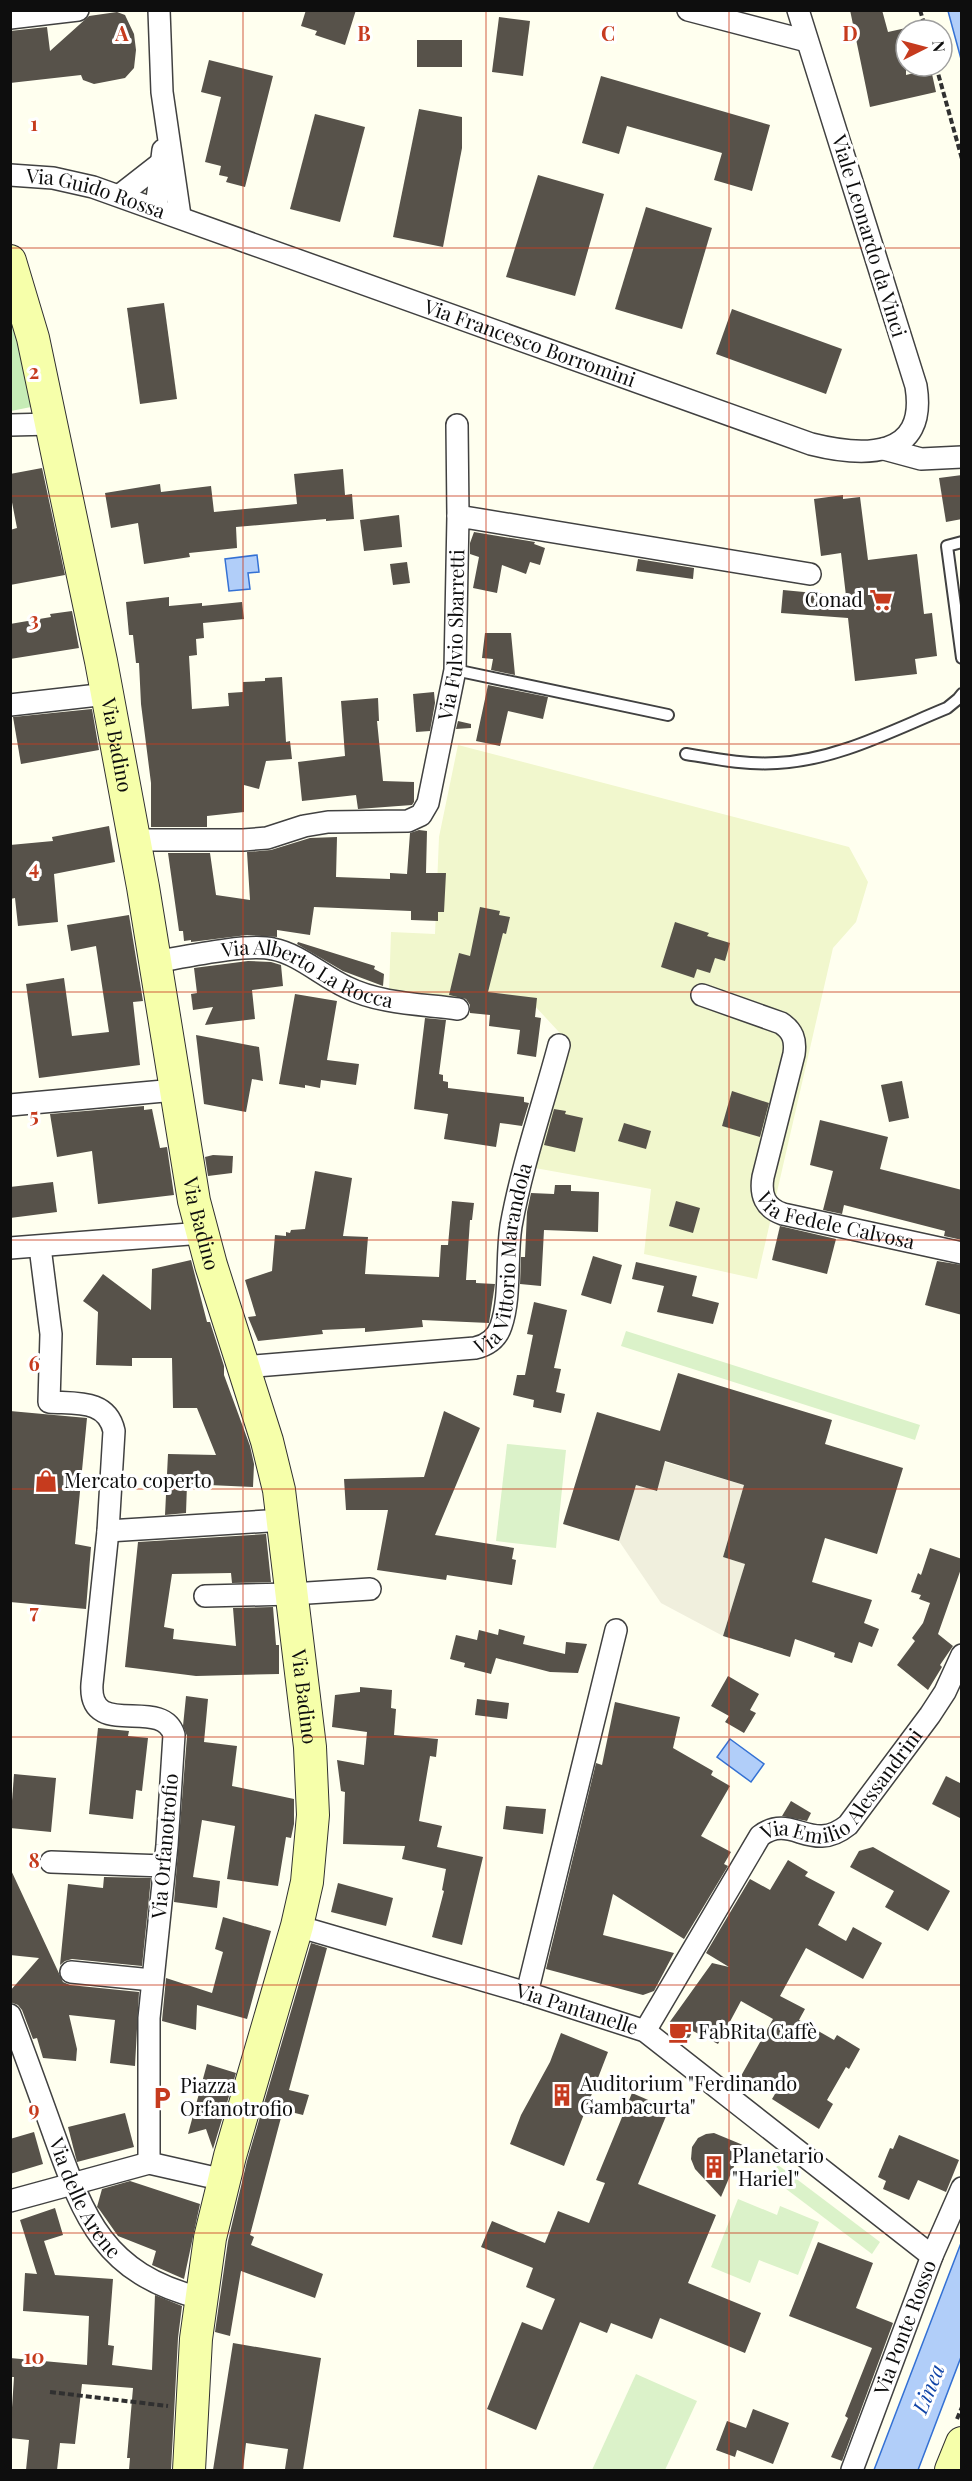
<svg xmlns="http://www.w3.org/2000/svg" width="972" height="2481" font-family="'Playfair Display',serif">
<rect width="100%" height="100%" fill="#ffffef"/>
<path fill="#f1f7cd" d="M458 745 849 847 868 882 856 922 833 948 757 1279 644 1254 651 1189 535 1168 571 1045 533 1004 389 992 391 932 435 934 439 837Z"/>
<path fill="#c6ecb6" d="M10 292 36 406 11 411H10Z"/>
<g fill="#dbf2c9">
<path d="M626 1331 920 1425 915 1440 621 1346Z"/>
<path d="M507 1444 566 1450 556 1548 496 1541Z"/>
<path d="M778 2165 880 2242 872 2254 769 2176Z"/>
<path d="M738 2199 777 2215 780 2206 819 2222 798 2275 759 2260 750 2283 711 2267Z"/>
<path d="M636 2374 697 2401 665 2470H592Z"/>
</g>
<path fill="#f0efdd" d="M665 1462 744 1485 723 1557 745 1564 723 1636 661 1603 619 1541 636 1485 656 1491Z"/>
<g fill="#b1cef9" stroke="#3471d4" stroke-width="1.5">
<path d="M948 11H961V59Z"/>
<path d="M257 555 259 572 248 573 250 589 229 591 225 559Z"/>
<path d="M730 1739 764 1764 751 1782 717 1757Z"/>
<path d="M961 2243V2357L918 2470H874Z"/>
</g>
<g fill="#57524a">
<path d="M306 10H356L345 45 315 35 317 31 301 26Z"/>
<path d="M850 10H882L888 32 906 28V75L922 71 923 76 932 74 936 92 870 107Z"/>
<path d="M117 12 125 15 134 34 136 50 134 68 125 78 94 84 83 80 81 75 10 83V31L47 27 50 51 89 16Z"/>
<path d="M499 17 530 21 523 76 492 72Z"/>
<rect x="417" y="40" width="45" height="27"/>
<path d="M209 60 273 76 245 187 226 182 228 177 219 175 221 166 205 162 221 97 201 92Z"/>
<path d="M601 76 770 125 752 191 714 180 722 153 627 126 619 154 582 143Z"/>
<path d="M419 109 462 117V148L443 247 393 237Z"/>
<path d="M315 114 365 127 340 222 290 209Z"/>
<path d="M538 175 604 194 575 296 506 277Z"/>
<path d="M646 207 712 228 682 329 615 309Z"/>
<path d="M164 303 177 399 140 404 127 308Z"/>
<path d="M732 309 842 349 826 394 716 354Z"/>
<path d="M42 468 65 575 10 585V530L17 528 10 492V474Z"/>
<path d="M343 469 345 495 352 494 354 519 326 521V519L236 527 237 548 189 553 190 557 144 564 138 523 111 528 105 493 160 484 161 492 211 486 214 512 297 504 294 474Z"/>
<path d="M962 475V519L946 522 939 478Z"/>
<path d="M843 495V499L860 497 868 560 917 554 924 614 932 613 937 656 915 659 917 674 855 681 848 618 781 613 783 590 846 596 841 553 821 556 814 499Z"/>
<path d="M399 515 402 547 364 551 360 520Z"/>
<path d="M474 532 535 542 534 544 545 548 540 565 530 562 526 574 502 565 497 593 473 588 479 557 470 554V543Z"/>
<path d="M638 559 694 568 693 579 636 571Z"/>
<path d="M407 562 410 583 393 585 390 564Z"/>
<path d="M169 597V606L202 603V606L242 602 244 619 203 623 204 638 196 639 197 655 189 656 192 709 229 706 228 693 243 692V682L265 681V678L282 677 286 742 290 741 292 759 266 761 259 789 244 785V812L207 816V827H151V783L141 704 139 663H136L133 635H129L126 602Z"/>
<path d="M72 611 79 648 10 659V624L51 617 50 614Z"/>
<path d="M485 633H511L515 675 491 670 493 659 482 658Z"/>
<path d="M488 685 548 697 543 719 508 711 500 746 476 741Z"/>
<path d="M434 692 435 703 430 731 416 732 413 694Z"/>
<path d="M378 698 379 721H377L383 781 414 782V802L412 805 358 809 356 795 302 801 298 762 345 756 341 701Z"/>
<path d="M92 709 99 750 21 764 13 717Z"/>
<path d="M458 721 471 724V728L456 729Z"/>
<path d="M109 826 115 862 54 874 58 922 18 926 15 898 10 899V845L53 841 52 837Z"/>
<path d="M419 830 427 831 426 873H446L444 912H438V921L411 920V911L314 907 310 935 277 930V937L247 935 191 942V940L184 941 183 931H179L168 853H210L216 895 250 900 247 852 271 850 310 838 337 837 336 877 390 879V873L407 874 410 833Z"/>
<path d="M480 907 500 911 499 915 510 917 506 934 503 933 488 992 537 998 535 1017 541 1018 536 1057 517 1054 520 1030 489 1026 490 1015 470 1013V1005L466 999 449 995 459 953 470 956Z"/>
<path d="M129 915 143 1001 133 1002 140 1065 39 1078 26 984 64 978 72 1036 109 1032 96 946 71 951 67 925Z"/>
<path d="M675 922 709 933 707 936 730 943 725 961 715 958 710 973 697 969 694 978 661 967Z"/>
<path d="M298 942 375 966 374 969 384 974 383 986 343 971 297 944Z"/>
<path d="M248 961 271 962 281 965 283 986 252 990 255 1019 205 1025 213 1007 193 1010 191 994 197 993 194 968Z"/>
<path d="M295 994 337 1001 327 1060 359 1064 356 1085 321 1080 320 1088 305 1085V1088L279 1084Z"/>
<path d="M425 1018 446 1020 439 1074 443 1075V1081L448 1082V1088L524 1097V1102L529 1103 522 1126 500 1123 496 1147 444 1139 448 1114 414 1109Z"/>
<path d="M196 1035 259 1047 263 1081 252 1079 246 1112 204 1104Z"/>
<path d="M902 1081 909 1118 889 1122 881 1085Z"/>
<path d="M732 1091 769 1103 760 1137 722 1126Z"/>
<path d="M144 1106V1110L152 1109 160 1148 167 1147 174 1195 98 1204 92 1151 57 1157 50 1114Z"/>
<path d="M554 1109 566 1111 565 1114 583 1118 575 1152 544 1145Z"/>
<path d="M820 1120 888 1137 880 1169 962 1190V1240L944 1236 945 1231 844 1205 842 1214 823 1210 833 1171 810 1165Z"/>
<path d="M624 1123 651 1131 646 1149 618 1141Z"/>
<path d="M213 1155 233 1156 232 1173 208 1176 205 1157Z"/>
<path d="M315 1171 352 1178 343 1236 368 1237 365 1274 439 1277 441 1245H448L452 1201 474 1203 472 1220H470L466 1280H476V1283L495 1284 489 1323 422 1320 423 1327 365 1332V1328L322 1330 323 1334 258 1341 248 1317 256 1316 245 1280 272 1271 275 1235 286 1236V1232L290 1233 291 1230 305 1229Z"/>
<path d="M53 1182 57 1212 10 1218V1187Z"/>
<path d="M555 1185H571V1191L599 1192 598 1232 544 1230 541 1286 520 1284 521 1257H525L527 1212 531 1193 554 1194Z"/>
<path d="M676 1201 700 1208 693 1233 669 1226Z"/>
<path d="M780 1226 836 1239 827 1274 772 1260Z"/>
<path d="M593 1256 622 1265 611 1304 581 1295Z"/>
<path d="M191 1260 207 1322H210L224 1366V1375L250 1446 254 1464 253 1487 187 1484 186 1513 165 1515 168 1454 216 1455 197 1408H173L172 1358H132V1366L96 1365 98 1312 83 1301 103 1274 151 1310 152 1269Z"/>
<path d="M937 1261 962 1265V1315L925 1305Z"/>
<path d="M636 1262 697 1276 692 1296 719 1303 713 1324 657 1312 664 1286 632 1279Z"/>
<path d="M534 1302 567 1310 554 1368 561 1369 556 1392 565 1394 561 1413 533 1407 534 1400 513 1395 517 1375H525L533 1335 527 1334Z"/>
<path d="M678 1373 832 1420 825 1444 903 1468 877 1554 825 1538 812 1582 872 1600 864 1623 879 1629 872 1647 859 1642 852 1663 834 1657 835 1653 795 1639 790 1657 723 1636 745 1564 723 1557 744 1485 665 1461 657 1491 636 1485 619 1541 563 1524 597 1412 660 1431Z"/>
<path d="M10 1411 87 1418 75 1544 91 1547 86 1609 10 1602Z"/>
<path d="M444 1411 480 1428 435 1535 514 1548 512 1559 516 1560 512 1585 447 1575 446 1580 377 1570 388 1510H346L344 1479 424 1477Z"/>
<path d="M266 1534 271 1582 232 1583 231 1573 172 1574 164 1627 174 1629 173 1639 236 1646 233 1608 273 1607 276 1645H279V1674L196 1676 125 1667 138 1542Z"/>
<path d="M930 1548 962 1559V1566L938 1634 953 1646 940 1665 942 1667 928 1690 897 1665 915 1641 912 1638 923 1623 930 1603 919 1599 921 1595 911 1592 918 1573 921 1575Z"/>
<path d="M499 1629 525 1636 523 1644 565 1654 566 1642 587 1644 578 1673 550 1672 496 1658 491 1674 464 1667 465 1663 450 1659 456 1635 477 1640 479 1630 498 1635Z"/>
<path d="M728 1676 759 1694 750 1710 756 1713 744 1733 725 1722 729 1716 711 1706Z"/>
<path d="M360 1687 392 1690 391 1708 396 1709 394 1735 438 1739 436 1757 430 1756 419 1821 442 1826 437 1847 483 1857 462 1945 432 1937 444 1891 442 1890 446 1869 402 1859 405 1846 343 1844 345 1792 341 1791 337 1760 364 1765 367 1732 332 1727 335 1695 360 1692Z"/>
<path d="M186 1696 208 1699 204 1742 237 1746 232 1786 294 1799V1824L291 1838 286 1837 278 1886 227 1879 235 1826 202 1820 193 1877 220 1881 217 1908 174 1902 187 1736 183 1726Z"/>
<path d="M477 1699 509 1703 507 1719 475 1715Z"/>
<path d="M615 1702 680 1717 673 1748 713 1771 711 1775 730 1786 701 1836 731 1852 724 1864 728 1866 684 1939 613 1894 603 1935 674 1953 654 1991 643 1995 546 1969 596 1763 602 1765Z"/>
<path d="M98 1728 129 1731 128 1736 148 1738 142 1791 136 1790 133 1819 89 1814Z"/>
<path d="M14 1774 56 1778 51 1832 10 1828Z"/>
<path d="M946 1776 962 1784V1819L932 1804Z"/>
<path d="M791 1801 811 1813 807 1821 782 1816Z"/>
<path d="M506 1806 546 1809 543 1834 503 1829Z"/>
<path d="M873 1847 950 1891 928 1931 885 1907 894 1891 850 1867 859 1851Z"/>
<path d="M788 1860 808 1872 805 1876 835 1892 818 1925 846 1941 853 1927 882 1943 863 1979 806 1948 780 1996 805 2009 799 2020 834 2040 837 2035 860 2049 849 2069 846 2067 827 2100 833 2104 819 2129 772 2099 775 2094 741 2076 773 2019 741 2001 718 2044 693 2031 688 2040 669 2023 712 1963 729 1967 706 1953 750 1879 770 1890Z"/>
<path d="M10 1868 63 1982 70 1985 139 1992 135 2066 110 2063 115 2020 69 2015 77 2049 76 2061 43 2058 37 2038 33 2039 22 2010 18 2005 10 2002V1991L39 1958 10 1955Z"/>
<path d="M104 1877 151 1878 142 1966 72 1959 65 1961 60 1965 68 1884 103 1888Z"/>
<path d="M338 1883 393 1898 386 1926 331 1912Z"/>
<path d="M223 1917 271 1931 247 2019 197 2005 196 2030 162 2021 166 1978 212 1993 223 1952 215 1949Z"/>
<path d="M311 1943 327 1948 289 2090 309 2095 303 2115 283 2110 250 2235 254 2237 251 2245 323 2274 315 2298 241 2271 230 2336 215 2332 228 2241 247 2161Z"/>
<path d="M561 2033 608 2052 564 2166 510 2144 521 2115 550 2062Z"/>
<path d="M207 2064 236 2073 213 2149 206 2129 188 2134Z"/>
<path d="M632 2093 669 2109 638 2184 716 2215 688 2283 761 2313 745 2353 660 2318 652 2339 611 2323 607 2333 580 2322 536 2430 487 2409 522 2322 542 2330 555 2299 526 2287 533 2268 481 2247 492 2221 545 2243 558 2211 589 2223 605 2183 596 2180Z"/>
<path d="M125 2113 134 2147 77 2162 68 2127Z"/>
<path d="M34 2132 43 2164 10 2174V2139Z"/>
<path d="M714 2133 743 2145 721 2197 695 2169 691 2159 692 2147 698 2138 706 2134Z"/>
<path d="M899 2135 959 2160 946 2192 918 2180 909 2200 883 2189 886 2181 878 2177 890 2148 893 2149Z"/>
<path d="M130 2181 200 2204 184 2279 152 2265 156 2251 118 2236 99 2209 97 2207 102 2189Z"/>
<path d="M55 2208 63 2235 44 2241 55 2275 113 2279 108 2345 114 2346 112 2365 152 2370 155 2295 182 2306 178 2338 171 2470H129L130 2458H127L133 2388 82 2384 75 2444 60 2443 57 2470H26L29 2440 10 2438 14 2377H10V2358L87 2365 89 2316 23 2311 25 2273 37 2274 20 2220Z"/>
<path d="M818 2242 873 2263 856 2308 893 2323 842 2461 831 2457 848 2418 845 2416 872 2348 789 2316Z"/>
<path d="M233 2343 321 2358 303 2470 285 2469 288 2449 246 2443 243 2470H213Z"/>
<path d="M753 2409 789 2423 773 2464 737 2450 735 2457 716 2450 727 2421 746 2428Z"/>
</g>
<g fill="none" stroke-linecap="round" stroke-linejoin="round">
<g stroke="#414141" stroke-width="14">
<g id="lane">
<path d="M962 542 947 546 962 658"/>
<path d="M455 670 668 715"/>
<path d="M686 754C716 759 746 765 777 763 837 760 893 730 947 708L958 699 962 694"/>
</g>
</g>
<g stroke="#414141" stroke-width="24">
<g id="street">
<path d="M159 10 162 92 180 216"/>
<path d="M688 10 807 41"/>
<path d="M10 18 78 10"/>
<path id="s1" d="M10 175 53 178 93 187 811 444C863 457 928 460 916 386L798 10"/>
<path d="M120 195 161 163"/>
<path d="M156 208 163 150"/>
<path d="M10 425 52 424"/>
<path d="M457 425 458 516"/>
<path d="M884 449 921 459 962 457"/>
<path d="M10 705 107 694"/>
<path id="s2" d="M135 840H243L267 838 304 826 328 822 408 821 421 815 428 803 455 670 458 516 810 574"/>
<path id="s3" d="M155 962C184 957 247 943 273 949 299 954 322 976 346 987 380 1004 421 1004 458 1009"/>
<path id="s4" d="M702 995 781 1023C793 1031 796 1040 794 1054L763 1177C760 1195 765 1208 783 1214L962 1253"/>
<path d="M10 1105 175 1090"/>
<path d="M40 1247 51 1334 49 1402C76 1404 107 1399 114 1431L108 1531 92 1684C88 1741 162 1695 174 1735L167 1845 149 2018V2163"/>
<path d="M10 1248 202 1233"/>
<path id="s5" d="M243 1367 475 1348C488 1345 497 1338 501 1326 511 1297 506 1258 511 1226 522 1165 543 1105 559 1045"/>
<path d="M108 1531 284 1520"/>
<path d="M205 1596 292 1594 370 1589"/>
<path d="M51 1862 164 1866"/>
<path id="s6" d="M297 1926 527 1993 645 2031 932 2256"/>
<path d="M71 1972 152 1980"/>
<path d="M527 1993 616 1630"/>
<path id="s7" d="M10 2015C25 2054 39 2093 53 2132 84 2218 103 2273 200 2298"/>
<path id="s8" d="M645 2031 760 1836C792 1812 811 1855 848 1825L930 1715 945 1692 962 1655"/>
<path d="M10 2201 149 2163 224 2180"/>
<path id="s9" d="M852 2470 932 2256 962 2188"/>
</g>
</g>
<g stroke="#303030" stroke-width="34">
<g id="secondary">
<path id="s10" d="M10 261 33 338 101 661 143 887 194 1201 211 1265 267 1441 279 1490 310 1747 313 1815 307 1882 297 1926 230 2156 210 2238 196 2339 189 2470"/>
<path d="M951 2470 962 2443"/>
</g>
</g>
<g stroke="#303030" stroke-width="4" stroke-dasharray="6 3" stroke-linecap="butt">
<path d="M920 10 926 30"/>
<path d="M936 66 962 159"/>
<path d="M50 2392 168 2406"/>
<path d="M957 2419 962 2407"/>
</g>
<use href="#lane" stroke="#fff" stroke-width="10"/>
<use href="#street" stroke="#fff" stroke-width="21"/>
<use href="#secondary" stroke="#f6ffaa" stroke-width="32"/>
</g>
<path fill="none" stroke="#c63b1e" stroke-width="1.5" stroke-opacity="0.55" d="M243 10V2470M486 10V2470M729 10V2470M10 248H962M10 496H962M10 744H962M10 992H962M10 1240H962M10 1489H962M10 1737H962M10 1985H962M10 2233H962"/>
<defs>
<g id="supermarket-bare" transform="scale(1.8)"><path d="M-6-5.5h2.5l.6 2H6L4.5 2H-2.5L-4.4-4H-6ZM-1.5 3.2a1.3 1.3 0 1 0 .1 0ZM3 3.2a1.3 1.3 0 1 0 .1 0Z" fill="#c63b1e" stroke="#fff" stroke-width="2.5" paint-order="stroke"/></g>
<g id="shop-bare" transform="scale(1.8)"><path d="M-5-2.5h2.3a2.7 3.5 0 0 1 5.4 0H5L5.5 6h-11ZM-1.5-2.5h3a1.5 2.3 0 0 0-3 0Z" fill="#c63b1e" stroke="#fff" stroke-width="2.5" paint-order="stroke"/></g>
<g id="cafe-bare" transform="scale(1.8)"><path d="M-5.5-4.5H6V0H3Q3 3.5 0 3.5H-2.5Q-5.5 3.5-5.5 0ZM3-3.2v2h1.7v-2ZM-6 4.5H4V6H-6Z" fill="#c63b1e" stroke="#fff" stroke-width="2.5" paint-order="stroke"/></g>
<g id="building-bare" transform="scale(1.8)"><path d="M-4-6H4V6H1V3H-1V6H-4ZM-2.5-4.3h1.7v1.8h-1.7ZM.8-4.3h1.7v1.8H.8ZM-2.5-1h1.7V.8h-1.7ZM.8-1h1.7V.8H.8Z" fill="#c63b1e" stroke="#fff" stroke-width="2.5" paint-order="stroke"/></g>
<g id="parking-bare" transform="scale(1.8)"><path d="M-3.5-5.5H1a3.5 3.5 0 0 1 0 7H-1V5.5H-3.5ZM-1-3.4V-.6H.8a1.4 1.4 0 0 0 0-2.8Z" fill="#c63b1e" stroke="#fff" stroke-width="2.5" paint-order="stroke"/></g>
</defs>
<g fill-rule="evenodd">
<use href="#supermarket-bare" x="881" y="600"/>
<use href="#shop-bare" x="46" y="1481"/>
<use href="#cafe-bare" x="680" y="2032"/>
<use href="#building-bare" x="562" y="2095"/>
<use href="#parking-bare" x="162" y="2098"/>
<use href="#building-bare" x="714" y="2167"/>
</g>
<g text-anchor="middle" stroke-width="6" stroke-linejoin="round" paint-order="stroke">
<g font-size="20" fill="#0e0e0e" stroke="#fff">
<text dy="7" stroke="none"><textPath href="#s1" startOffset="88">Via Guido Rossa</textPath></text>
<text transform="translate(869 236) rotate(73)" y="7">Viale Leonardo da Vinci</text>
<text dy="7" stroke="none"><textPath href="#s1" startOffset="548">Via Francesco Borromini</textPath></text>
<text dy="7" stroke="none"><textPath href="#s2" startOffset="474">Via Fulvio Sbarretti</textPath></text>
<text dy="7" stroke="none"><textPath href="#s10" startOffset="496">Via Badino</textPath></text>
<text dy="7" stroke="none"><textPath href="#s3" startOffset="159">Via Alberto La Rocca</textPath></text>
<text dy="7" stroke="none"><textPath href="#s4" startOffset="345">Via Fedele Calvosa</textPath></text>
<text dy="7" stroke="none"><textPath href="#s10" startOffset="982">Via Badino</textPath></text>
<text dy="7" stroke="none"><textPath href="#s5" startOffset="333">Via Vittorio Marandola</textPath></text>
<text dy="7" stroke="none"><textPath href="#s10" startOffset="1468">Via Badino</textPath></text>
<text dy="7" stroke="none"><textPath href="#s8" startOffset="333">Via Emilio Alessandrini</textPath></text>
<text transform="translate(165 1846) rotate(-85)" y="7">Via Orfanotrofio</text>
<text dy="7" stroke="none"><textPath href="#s6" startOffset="292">Via Pantanelle</textPath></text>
<text dy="7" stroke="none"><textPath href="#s7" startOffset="198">Via delle Arene</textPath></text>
<text dy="7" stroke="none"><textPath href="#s9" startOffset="152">Via Ponte Rosso</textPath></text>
</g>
<g font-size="20" fill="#0e0e0e" stroke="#fff" text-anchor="start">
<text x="863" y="607" text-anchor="end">Conad</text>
<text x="64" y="1488">Mercato coperto</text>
<text x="698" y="2039">FabRita Caffè</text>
<text x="580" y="2091">Auditorium "Ferdinando<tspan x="580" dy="23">Gambacurta"</tspan></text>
<text x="180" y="2093">Piazza<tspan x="180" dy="23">Orfanotrofio</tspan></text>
<text x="732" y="2163">Planetario<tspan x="732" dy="23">"Hariel"</tspan></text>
</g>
<g font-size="21" font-style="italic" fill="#1044a7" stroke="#fff">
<text transform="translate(929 2389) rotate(-68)" y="7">Linea</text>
</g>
</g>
<g font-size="20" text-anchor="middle" font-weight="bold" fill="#c63b1e" stroke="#fff" stroke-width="6" stroke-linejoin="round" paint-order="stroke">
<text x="122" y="41">A</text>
<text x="364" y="41">B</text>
<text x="608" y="41">C</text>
<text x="850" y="41">D</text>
<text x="34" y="131">1</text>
<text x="34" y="379">2</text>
<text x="34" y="627">3</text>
<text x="34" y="875">4</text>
<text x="34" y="1123">5</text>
<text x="34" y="1371">6</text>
<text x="34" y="1619">7</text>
<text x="34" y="1868">8</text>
<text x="34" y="2116">9</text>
<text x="34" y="2364">10</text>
</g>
<rect width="972" height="2481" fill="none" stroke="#0e0e0e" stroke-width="24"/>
<g transform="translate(924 48) rotate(84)"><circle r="28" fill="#ffffff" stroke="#9f9f9f" stroke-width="1.5"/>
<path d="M0-4.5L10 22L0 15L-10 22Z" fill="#c63b1e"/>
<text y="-9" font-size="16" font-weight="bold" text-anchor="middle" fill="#0e0e0e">N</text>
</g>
</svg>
